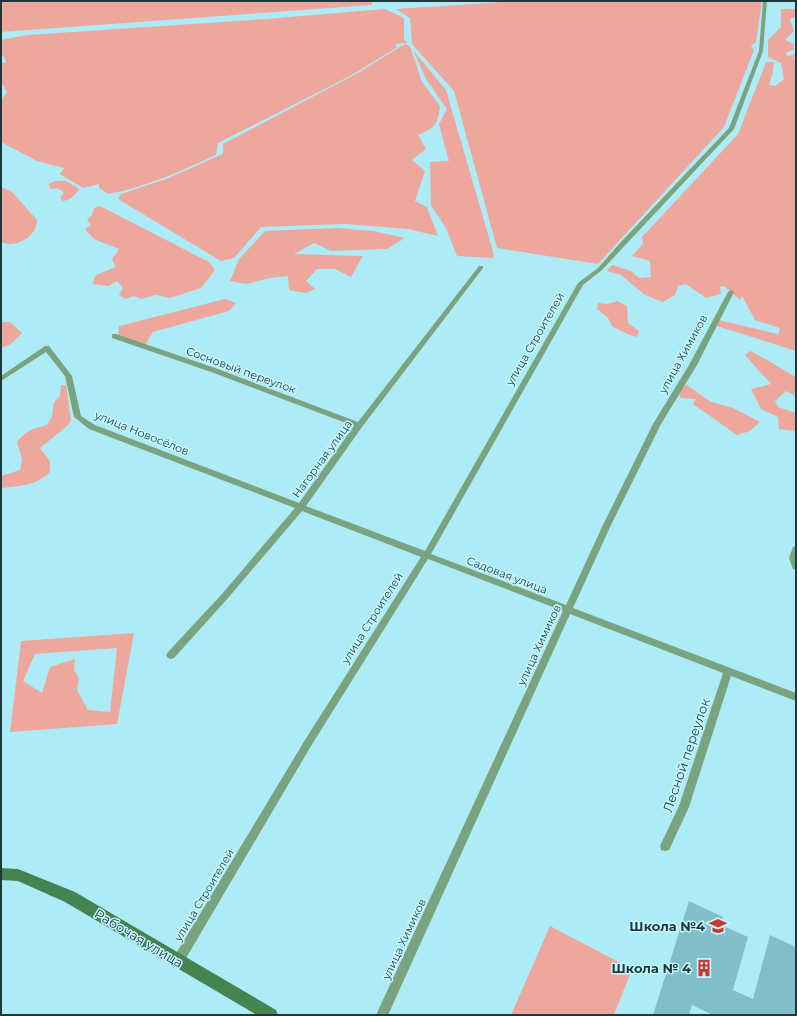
<svg xmlns="http://www.w3.org/2000/svg" width="797" height="1016" font-family="Montserrat,sans-serif">
<rect width="100%" height="100%" fill="#adecf6"/>
<g fill="#eea79d" fill-rule="evenodd">
<path d="M1 1H372V5L1 32Z"/>
<path d="M519 1H762L756 42 751 46 754 50 724 127 598 264 497 248 454 91 412 44 410 18 396 9Z"/>
<path d="M385 9 404 18V39L407 43 396 44V48L350 76 218 143 216 155C181 171 146 187 108 194L99 188V184L83 188 60 174 64 168 37 161 1 142V100L7 92 1 82V64L6 62 4 56H1V40L27 35 266 19Z"/>
<path d="M781 9H796V17L790 19 794 31 785 40 794 44 793 48 795 49 785 53 788 56 796 54V57L793 58 796 60V351L717 326 718 320 778 334 780 328 755 320 742 296 740 300 724 286 720 287 721 294 706 298 686 284 678 286 675 295 663 302 645 295 621 275 607 271 612 265 631 271 639 278 651 277 650 261 632 256 643 244 642 237 738 134 766 62H774L773 72 769 85 775 86 784 79 781 63 768 57V40L781 27Z"/>
<path d="M405 44 410 46 422 82 440 106C438 124 435 128 418 135L426 149 412 160 425 171 415 201 427 207 438 236 408 229 345 224 261 227 234 258 221 261 118 199 121 194 166 179 223 154V144L356 74Z"/>
<path d="M413 50 446 90 492 248 494 258 457 256 446 228 431 205 430 162 449 161 439 124 447 109 426 79Z"/>
<path d="M56 181H66L79 189C75 196 70 200 63 201L60 198 64 193 58 188 51 189 48 184Z"/>
<path d="M1 187 12 192 37 220C37 236 16 249 1 242Z"/>
<path d="M100 206 209 262 215 270 201 288 170 298 156 295 141 299 134 296 125 299 119 295 123 288 117 281 109 286 92 284 96 275 116 267 112 259 119 249 94 239 85 229 91 225 87 219 92 215 94 208Z"/>
<path d="M337 228 373 231 405 238 387 249 331 251 314 243 294 254 363 256 351 277 335 269H317L306 281 315 289 306 293 289 290 288 276 269 278 246 284 230 281 239 259 265 231Z"/>
<path d="M225 299 236 303 229 311 153 332 145 345 118 336 119 326Z"/>
<path d="M617 301 627 306 628 323 639 331 637 337 627 334 612 326 608 318 597 309 598 303 608 304Z"/>
<path d="M1 322H10L22 333 11 344 1 348Z"/>
<path d="M751 351 796 377V396L786 391 775 401 778 407 796 413V431L779 429 778 417 761 409 751 389 771 384 745 355Z"/>
<path d="M61 385H66L71 421 67 426 40 448 50 461V472C35 486 20 486 1 488V476L20 470 22 459 17 442C25 431 34 428 47 425L52 416 54 402 60 396Z"/>
<path d="M687 385 711 402 733 408 760 422 750 431 737 435 693 404 696 399 681 398 675 388Z"/>
<path d="M134 633 117 724 10 732 21 641ZM117 648 110 712 88 710 77 690 79 678 74 670 75 659 50 667 42 693 23 681 35 654Z"/>
<path d="M550 926 632 969 614 1015H511Z"/>
</g>
<path fill="#80bec8" d="M689 901 723 917 721 925 748 937 733 990 753 999 770 935 796 947V1015H713L692 1005 689 1015H653Z"/>
<g fill="none" stroke-linecap="round" stroke-linejoin="round">
<g fill="#7aa37f" fill-rule="evenodd">
<path d="M763 1H767L763 51 734 129 602 270 583 285 431 554 566 605 603 525 653 424 689 365 728 292 731 290 733 291 734 292 697 365 661 424 611 525 573 608 796 693V701L731 676 689 807 669 850 665 851 661 850 660 846 679 806 723 673 570 614 388 1015H376L563 611 428 559 311 746 182 965 178 967 174 965 172 961 174 957 305 740 421 557 302 511 228 598 174 658 171 659 168 658 166 655 168 652 222 594 295 508 89 429 74 417 65 376 46 352 1 381V376L45 346H49L72 376 81 416 95 425 299 503 354 426 214 373 112 338V334H116L218 369 358 422 479 266H483V268L362 427 306 506 425 551 578 283 598 268 620 243 729 128 759 51Z"/>
<path d="M796 546V570L793 569 789 558 793 547Z"/>
</g>
<path fill="#458450" fill-rule="evenodd" d="M1 868 18 869 75 892 276 1010 278 1015H257L65 902 18 881 1 880Z"/>
</g>
<defs>
<g id="school-bare" transform="scale(1.38)"><path d="M0-5L7-2L0 1L-7-2ZM-4 1L0 2.5L4 1V4Q0 6-4 4Z" fill="#c93b32" stroke="#c5f7ff" stroke-width="2.5" paint-order="stroke"/></g>
<g id="building-bare" transform="scale(1.38)"><path d="M-4-6H4V6H1V3H-1V6H-4ZM-2.5-4.3h1.7v1.8h-1.7ZM.8-4.3h1.7v1.8H.8ZM-2.5-1h1.7V.8h-1.7ZM.8-1h1.7V.8H.8Z" fill="#c93b32" stroke="#c5f7ff" stroke-width="2.5" paint-order="stroke"/></g>
</defs>
<g fill-rule="evenodd">
<use href="#school-bare" x="718" y="926"/>
<use href="#building-bare" x="704" y="968"/>
</g>
<g text-anchor="middle" stroke-width="3" stroke-linejoin="round" paint-order="stroke">
<g font-size="11" fill="#1f383c" stroke="#c5f7ff">
<text transform="translate(535 339) rotate(-60)" y="4">улица Строителей</text>
<text transform="translate(683 354) rotate(-61)" y="4">улица Химиков</text>
<text transform="translate(241 370) rotate(20)" y="4">Сосновый переулок</text>
<text transform="translate(142 433) rotate(22)" y="4">улица Новосёлов</text>
<text transform="translate(322 459) rotate(-54)" y="4">Нагорная улица</text>
<text transform="translate(507 575) rotate(21)" y="4">Садовая улица</text>
<text transform="translate(372 618) rotate(-58)" y="4">улица Строителей</text>
<text transform="translate(539 645) rotate(-65)" y="4">улица Химиков</text>
<text transform="translate(204 895) rotate(-59)" y="4">улица Строителей</text>
<text transform="translate(404 939) rotate(-65)" y="4">улица Химиков</text>
</g>
<g font-size="13" fill="#1f383c" stroke="#c5f7ff">
<text transform="translate(686 755) rotate(-71)" y="5">Лесной переулок</text>
<text transform="translate(139 938) rotate(31)" y="5">Рабочая улица</text>
</g>
<g font-size="13" font-weight="bold" fill="#1f383c" stroke="#c5f7ff" text-anchor="end">
<text x="705" y="931">Школа №4</text>
<text x="691" y="973">Школа № 4</text>
</g>
</g>
<rect width="797" height="1016" fill="none" stroke="#1f383c" stroke-width="4"/>
</svg>
